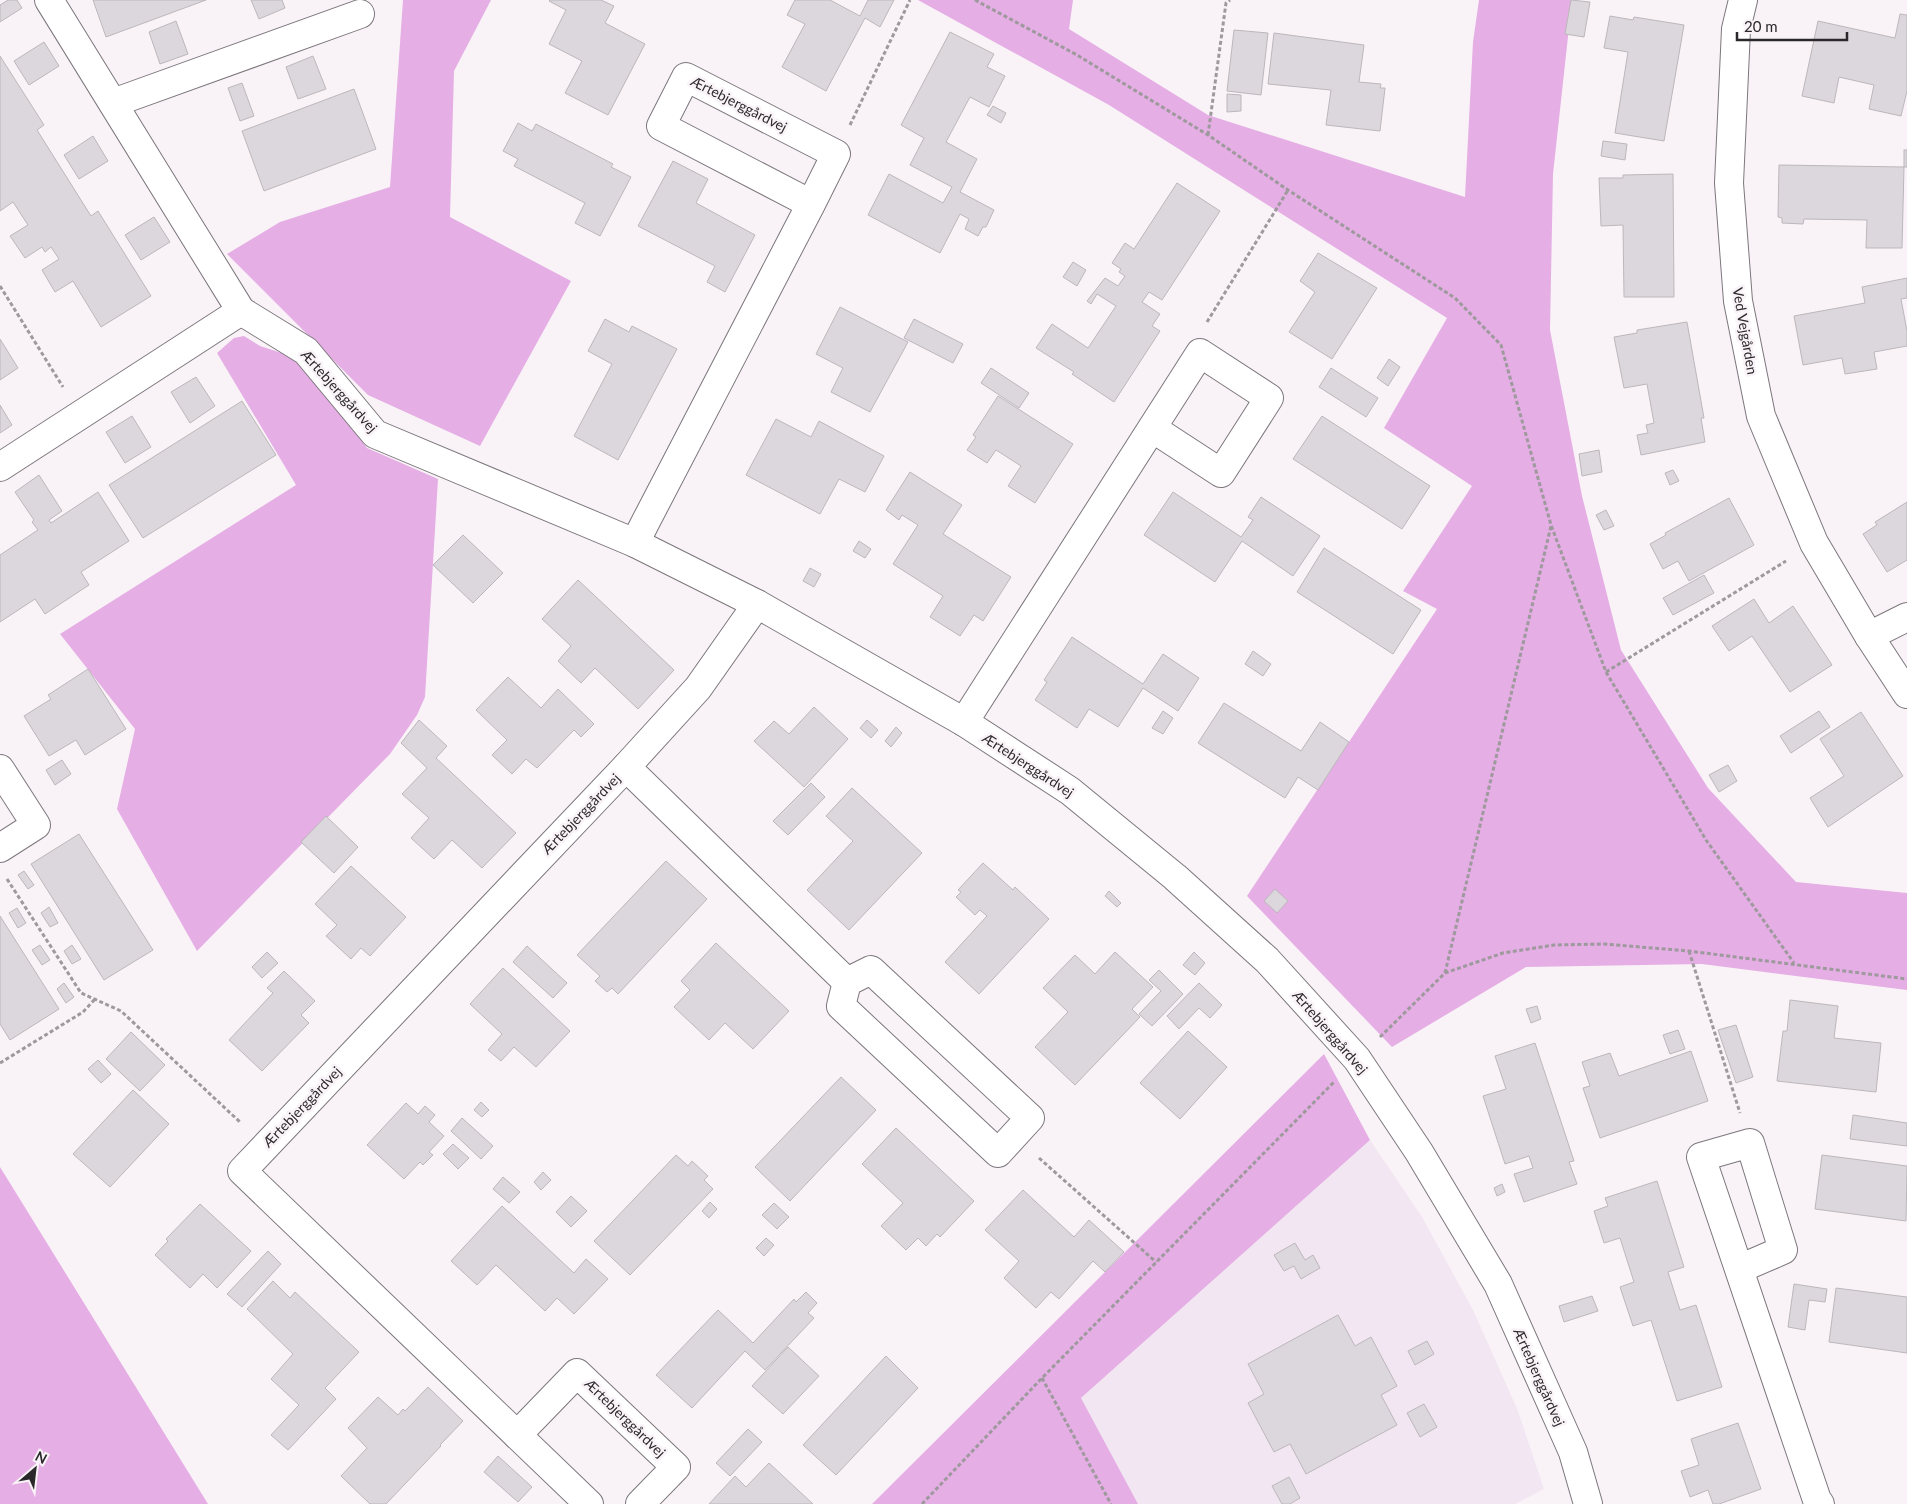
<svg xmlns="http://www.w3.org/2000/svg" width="1907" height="1504" font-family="Lato,sans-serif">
<rect width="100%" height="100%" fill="#f9f3f8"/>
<path fill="#f1e6f1" d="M1370 1140 1422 1217 1473 1310 1518 1411 1544 1489 1515 1504H1138L1081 1398Z"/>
<g fill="#e5aee4">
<path d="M403 0H491L454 71 450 217 571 281 480 446 368 395 227 254 280 222 390 187Z"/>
<path d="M918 0H1073L1069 29 1208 115 1465 197 1473 42 1479 0H1572L1553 174 1550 330 1582 496 1621 650 1708 788 1796 882 1907 893V990L1702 964 1526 967 1392 1047 1247 896 1437 609 1403 591 1472 486 1384 428 1447 318 1109 105Z"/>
<path d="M244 336 260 346 297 358 367 448 438 479 425 697 417 715 390 754 197 951 117 809 135 729 60 634 296 485 217 353 234 338Z"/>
<path d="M1324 1054 1370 1140 1081 1398 1138 1504H872Z"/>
<path d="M0 1167 208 1504H0Z"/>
</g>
<g fill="#dcd7dc" stroke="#bcb7bb">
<path d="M8 0H17L22 8 0 22V5Z"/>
<path d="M93 0H206L106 37Z"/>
<path d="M251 0H282L285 8 259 19Z"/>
<path d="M550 0H601L614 6 605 23 645 44 608 115 565 93 582 61 549 44 566 10 549 1Z"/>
<path d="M795 0H830L860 16 868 0H894L880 27 865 18 826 91 782 67 805 24 787 15Z"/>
<path d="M1571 0 1590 2 1584 37 1565 34Z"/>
<path d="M1900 14 1907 15V91L1901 116 1869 109 1874 85 1839 77 1834 103 1802 96 1818 21 1895 38Z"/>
<path d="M1610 16 1633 20 1634 17 1684 25 1664 141 1615 133 1628 52 1604 48Z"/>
<path d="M176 21 188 54 160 64 149 32Z"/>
<path d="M1234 30 1268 33 1261 95 1227 91Z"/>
<path d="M950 32 994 54 987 67 1005 76 989 107 970 97 946 142 977 159 960 192 994 210 986 227H983L978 236 965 229 969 219 960 214 940 253 868 215 889 174 943 203 952 187 910 165 924 138 901 125Z"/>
<path d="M1274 33 1364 45 1359 82 1381 84 1380 88H1385L1380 131 1326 125 1331 90 1268 84Z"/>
<path d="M44 42 59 66 29 85 14 61Z"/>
<path d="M0 56 44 125 37 130 91 216 98 211 151 296 101 327 73 281 55 292 42 270 59 259 51 247 45 252 42 247 25 258 10 236 28 225 13 202 0 211Z"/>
<path d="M313 56 326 89 298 99 286 67Z"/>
<path d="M242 83 254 116 240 121 228 88Z"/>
<path d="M354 89 376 149 264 191 242 131Z"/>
<path d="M1227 94 1241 95V111L1227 112Z"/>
<path d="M993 106 1006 113 1001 123 987 115Z"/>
<path d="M518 123 532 131 536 124 613 164 611 167 631 177 600 236 575 223 585 203 514 166 518 159 503 151Z"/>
<path d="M93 136 108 161 79 179 64 155Z"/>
<path d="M1603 141 1627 144 1625 160 1601 156Z"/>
<rect x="1904" y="150" width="3" height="17"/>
<path d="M673 161 708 179 696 203 755 235 725 292 707 282 715 266 638 226Z"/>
<path d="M1779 165 1904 167 1902 248H1866L1867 220 1804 219 1803 224 1782 223V218L1778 217Z"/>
<path d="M1673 174 1674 297H1624L1623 225 1601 226 1599 178H1623V175Z"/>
<path d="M1177 183 1220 211 1162 300 1149 292 1142 302 1160 314 1152 326 1160 331 1114 402 1072 374 1074 372 1036 348 1052 324 1088 348 1116 306 1097 294 1091 304 1087 301 1105 278 1118 286 1125 276 1119 272 1121 269 1112 263 1125 243 1134 249Z"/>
<path d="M154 217 170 242 141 260 125 235Z"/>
<path d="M1318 253 1377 288 1332 359 1289 332 1315 292 1300 281Z"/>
<path d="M1073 262 1086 270 1077 286 1063 277Z"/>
<path d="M1907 278V298L1901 299 1907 331V346L1874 352 1877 369 1845 374 1842 358 1803 365 1794 316 1865 303 1862 287Z"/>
<path d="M840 307 908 342 870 412 831 392 843 368 816 354Z"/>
<path d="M605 319 629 332 632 326 677 349 618 460 574 436 612 364 588 351Z"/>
<path d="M914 319 963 344 953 363 904 338Z"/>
<path d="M1687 322 1704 418H1701L1705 442 1641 455 1637 435 1648 433 1646 425 1654 423 1647 384 1624 388 1614 337 1637 333V330Z"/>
<path d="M0 339 18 368 0 380Z"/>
<path d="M1389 359 1400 367 1388 386 1377 378Z"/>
<path d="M991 368 1029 393 1019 408 981 383Z"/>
<path d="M1331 368 1378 398 1366 417 1319 387Z"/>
<path d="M196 377 215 406 190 423 171 392Z"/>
<path d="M998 396 1073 444 1035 503 1008 486 1021 466 996 450 987 463 967 450 976 437 973 435Z"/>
<path d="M242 401 276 455 143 538 109 485Z"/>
<path d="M0 405 12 425 0 433Z"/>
<path d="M132 416 151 447 125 463 106 432Z"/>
<path d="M1322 416 1430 486 1402 529 1293 459Z"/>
<path d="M776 419 811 437 819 421 884 456 865 492 839 479 820 514 746 475Z"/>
<path d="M1599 450 1602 472 1582 476 1579 454Z"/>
<path d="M1673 470 1679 481 1670 485 1665 473Z"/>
<path d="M910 472 962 505 943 534 1011 577 983 621 974 615 960 636 930 617 943 596 893 564 918 525 902 515 899 520 886 510Z"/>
<path d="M39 475 62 511 49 520 51 523 98 492 129 541 81 572 89 585 45 614 35 599 0 622V555L38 530 32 522 34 520 15 492Z"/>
<path d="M1173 492 1241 537 1253 520 1248 517 1261 497 1320 536 1293 576 1242 541 1215 582 1144 535Z"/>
<path d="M1729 498 1754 545 1689 581 1678 561 1663 569 1650 544 1666 535 1665 533Z"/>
<path d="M1907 502V560L1887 572 1863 534 1877 525 1875 522Z"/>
<path d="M1606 510 1614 526 1604 530 1596 515Z"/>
<path d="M463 535 503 573 473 603 433 565Z"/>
<path d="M859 541 871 549 865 558 853 551Z"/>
<path d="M1324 548 1421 610 1393 654 1297 592Z"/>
<path d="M810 568 821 574 814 587 803 581Z"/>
<path d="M1704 575 1714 593 1673 615 1663 598Z"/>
<path d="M578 580 674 670 638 709 595 668 581 683 558 661 571 646 542 619Z"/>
<path d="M1754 599 1769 623 1793 606 1832 665 1790 692 1752 636 1729 651 1712 626Z"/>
<path d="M1072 637 1143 684 1163 654 1199 678 1178 711 1143 688 1118 727 1089 709 1077 728 1035 700 1047 682 1044 680Z"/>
<path d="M1253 651 1271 664 1263 676 1245 664Z"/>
<path d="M88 669 126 729 85 755 76 740 49 756 24 716 51 699 48 695Z"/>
<path d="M508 677 541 708 558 689 594 724 581 737 574 730 537 768 526 759 512 774 492 755 507 740 476 710Z"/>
<path d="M1224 703 1301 751 1320 722 1349 742 1318 790 1298 777 1285 798 1198 743Z"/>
<path d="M814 707 848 739 804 787 754 741 774 721 789 734Z"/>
<path d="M1163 711 1173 718 1163 734 1152 728Z"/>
<path d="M1819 711 1830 727 1791 753 1780 736Z"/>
<path d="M1861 712 1903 776 1828 827 1810 798 1844 776 1820 739Z"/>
<path d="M419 720 447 746 436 758 516 833 482 868 452 840 434 859 411 838 429 818 402 794 427 768 401 743Z"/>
<path d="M867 720 878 730 871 738 860 728Z"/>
<path d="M896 727 902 733 891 747 885 741Z"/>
<path d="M62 760 71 774 55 785 46 770Z"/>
<path d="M1728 765 1737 781 1719 792 1709 775Z"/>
<path d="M811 783 825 797 788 835 773 821Z"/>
<path d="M852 788 922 853 849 930 807 890 853 841 826 816Z"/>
<path d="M326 816 358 847 334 873 301 842Z"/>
<path d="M79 834 153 950 104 980 31 864Z"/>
<path d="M666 861 707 899 618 994 612 988 607 992 595 981 600 976 577 955Z"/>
<path d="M983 863 1013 890 1015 887 1049 919 979 994 945 962 987 916 980 910 975 915 956 897 961 892 958 890Z"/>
<path d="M351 866 406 917 370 956 361 948 351 959 326 936 337 925 315 904Z"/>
<path d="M24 871 34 885 28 889 18 875Z"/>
<path d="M1275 889 1288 901 1277 913 1264 901Z"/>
<path d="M1109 891 1121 903 1117 907 1105 896Z"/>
<path d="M49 907 58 923 50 927 41 913Z"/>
<path d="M17 908 26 923 18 928 9 913Z"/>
<path d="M0 916 59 1009 10 1040 0 1024Z"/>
<path d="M716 943 789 1011 753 1049 725 1023 709 1040 674 1007 690 990 681 981Z"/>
<path d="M40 945 50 960 42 965 32 950Z"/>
<path d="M72 945 81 959 72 964 64 951Z"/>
<path d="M527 946 567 983 553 998 513 962Z"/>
<path d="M267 952 278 963 262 978 252 967Z"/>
<path d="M1115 952 1153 987 1132 1009 1140 1017 1075 1085 1035 1047 1068 1012 1043 988 1075 955 1095 974Z"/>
<path d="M1194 952 1205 963 1195 975 1183 965Z"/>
<path d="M503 968 570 1031 536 1067 514 1047 501 1061 488 1050 502 1034 470 1004Z"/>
<path d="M1159 970 1183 994 1152 1026 1139 1014 1161 991 1149 980Z"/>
<path d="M284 971 315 1001 301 1015 309 1023 262 1071 229 1040 273 993 267 988Z"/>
<path d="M64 983 74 997 66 1003 57 989Z"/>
<path d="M1199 983 1222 1005 1210 1018 1199 1008 1179 1029 1167 1016Z"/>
<path d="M1790 1000 1838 1006 1834 1038 1881 1043 1876 1092 1777 1081 1783 1031H1787Z"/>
<path d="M1537 1006 1541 1019 1531 1023 1526 1009Z"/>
<path d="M1736 1025 1753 1077 1736 1083 1718 1030Z"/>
<path d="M1678 1030 1685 1049 1670 1054 1663 1035Z"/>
<path d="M1188 1031 1227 1067 1180 1119 1140 1083Z"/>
<path d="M131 1032 165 1065 140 1091 106 1059Z"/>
<path d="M1535 1043 1574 1161 1569 1162 1577 1184 1524 1202 1514 1174 1533 1168 1529 1156 1505 1164 1483 1096 1506 1089 1495 1056Z"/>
<path d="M1691 1051 1708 1101 1600 1138 1583 1088 1590 1086 1582 1062 1610 1053 1619 1076Z"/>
<path d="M98 1060 111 1074 101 1083 88 1069Z"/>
<path d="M841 1077 876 1110 790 1201 755 1167Z"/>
<path d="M133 1090 169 1124 110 1187 73 1154Z"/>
<path d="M481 1102 489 1110 482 1117 474 1110Z"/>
<path d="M406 1103 418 1114 425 1106 435 1115 429 1122 444 1136 429 1152 433 1155 423 1165 420 1162 404 1179 367 1145Z"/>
<path d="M1853 1115 1907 1123V1146L1850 1139Z"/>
<path d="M462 1118 493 1146 481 1159 451 1131Z"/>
<path d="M896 1128 974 1201 940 1237 937 1234 926 1246 918 1238 906 1250 881 1226 903 1203 862 1164Z"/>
<path d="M453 1144 469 1158 458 1169 443 1154Z"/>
<path d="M676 1155 688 1166 692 1161 708 1176 704 1180 713 1189 630 1275 594 1241Z"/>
<path d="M1822 1155 1907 1166 1906 1221 1815 1209Z"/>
<path d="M543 1172 551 1180 541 1190 534 1182Z"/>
<path d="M503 1177 520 1192 509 1203 493 1189Z"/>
<path d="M1657 1181 1684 1267 1668 1272 1680 1310 1696 1305 1722 1387 1677 1401 1651 1320 1633 1326 1620 1287 1634 1282 1620 1238 1604 1243 1594 1211 1608 1206 1605 1198Z"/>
<path d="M1502 1184 1505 1192 1497 1196 1494 1188Z"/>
<path d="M1023 1190 1074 1237 1089 1220 1124 1252 1105 1272 1093 1261 1059 1299 1051 1292 1036 1308 1004 1278 1019 1261 985 1230Z"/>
<path d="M571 1196 587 1211 571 1227 556 1212Z"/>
<path d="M710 1202 717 1209 709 1218 702 1211Z"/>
<path d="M774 1203 789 1217 777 1229 762 1215Z"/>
<path d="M200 1204 251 1251 217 1288 203 1274 190 1288 155 1255 168 1241 166 1239Z"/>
<path d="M502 1206 574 1273 586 1259 608 1279 574 1314 557 1298 545 1311 496 1265 477 1285 451 1261Z"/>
<path d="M766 1238 774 1245 764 1256 756 1248Z"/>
<path d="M1295 1243 1305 1260 1313 1255 1320 1268 1301 1279 1294 1266 1284 1271 1274 1255Z"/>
<path d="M268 1251 281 1264 242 1307 227 1294Z"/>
<path d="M273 1281 290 1298 295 1292 359 1352 325 1388 336 1399 288 1450 271 1435 299 1405 271 1379 293 1354 247 1309Z"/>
<path d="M1794 1284 1827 1289 1825 1302 1809 1300 1805 1330 1788 1327Z"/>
<path d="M1836 1288 1907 1297V1353L1829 1342Z"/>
<path d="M806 1292 817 1303 808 1313 814 1318 765 1370 745 1351 692 1408 656 1375 718 1310 753 1343 794 1299 796 1302Z"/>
<path d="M1592 1296 1598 1311 1564 1322 1559 1306Z"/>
<path d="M1338 1315 1355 1346 1371 1337 1397 1386 1381 1395 1397 1425 1306 1474 1290 1444 1274 1452 1248 1403 1264 1394 1248 1364Z"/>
<path d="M1427 1341 1434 1354 1415 1365 1408 1351Z"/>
<path d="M788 1347 819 1376 783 1414 752 1386Z"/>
<path d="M886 1356 918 1388 836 1475 803 1445Z"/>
<path d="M428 1387 463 1421 440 1445 441 1446 386 1504H370L341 1476 367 1448 348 1428 378 1397 398 1415 403 1409 405 1411Z"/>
<path d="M1424 1404 1437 1427 1420 1437 1407 1413Z"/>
<path d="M1738 1423 1761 1489 1719 1504H1713L1708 1490 1690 1497 1681 1471 1699 1465 1691 1439Z"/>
<path d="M748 1429 762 1442 730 1476 716 1463Z"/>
<path d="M498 1456 532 1487 518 1502 484 1472Z"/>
<path d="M769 1463 813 1504H709L735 1476 746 1487Z"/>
<path d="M1289 1477 1300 1498 1290 1504H1282L1272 1486Z"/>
</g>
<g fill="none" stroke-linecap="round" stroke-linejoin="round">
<g stroke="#7c777c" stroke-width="30">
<g id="minor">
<path d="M49 0 241 311 306 351 375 434 635 543 757 604 964 722 1070 791 1175 877 1267 960 1357 1059 1419 1152 1498 1284 1573 1452 1588 1504"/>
<path d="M1743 0 1736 29 1729 183 1738 301 1761 416 1814 543 1869 636 1907 694"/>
<path d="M113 103 360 14"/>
<path d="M0 467 241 311"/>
<path d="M635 543 645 523 811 204 836 154 686 77 661 126 811 204"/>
<path d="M1869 636 1907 617"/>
<path d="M964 722 1200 353 1269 398 1221 473 1152 428"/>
<path d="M626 767 847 982 841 1006 998 1153 1030 1118 871 970 847 982"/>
<path d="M0 769 36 825 0 848"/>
<path d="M1739 1269 1783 1250 1750 1143 1701 1157 1817 1500 1820 1504"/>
<path d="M517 1435 577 1373 676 1467 640 1504"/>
<path d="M589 1504 242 1171 626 767 698 688 757 604"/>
</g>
</g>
<g stroke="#9d999d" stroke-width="3" stroke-dasharray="4 2.5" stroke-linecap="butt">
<path d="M975 0 1077 55 1208 135 1288 190 1455 298 1501 345 1551 525 1606 672 1706 840 1794 963"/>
<path d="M850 125 910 0"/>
<path d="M1208 135 1226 3 1230 0"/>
<path d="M0 286 63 387"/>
<path d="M1207 322 1288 190"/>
<path d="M1606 672 1786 561"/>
<path d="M7 879 81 993 121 1011 241 1123"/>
<path d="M1689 951 1740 1113"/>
<path d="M1445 973 1551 526"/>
<path d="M1380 1037 1445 973 1503 953 1554 945 1604 944 1689 951 1907 979"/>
<path d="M0 1063 83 1012 95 999"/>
<path d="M1039 1158 1156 1262"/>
<path d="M1042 1378 1111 1504"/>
<path d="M922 1504 1042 1378 1334 1082"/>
</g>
<use href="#minor" stroke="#fff" stroke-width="28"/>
</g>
<g text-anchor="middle" stroke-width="5" stroke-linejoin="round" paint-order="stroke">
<g font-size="14" fill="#2a282a" stroke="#f9f3f8">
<text transform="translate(739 104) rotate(27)" y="5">Ærtebjerggårdvej</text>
<text transform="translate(1745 331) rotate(80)" y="5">Ved Vejgården</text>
<text transform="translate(339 391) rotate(48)" y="5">Ærtebjerggårdvej</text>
<text transform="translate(1028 765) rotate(33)" y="5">Ærtebjerggårdvej</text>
<text transform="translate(581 814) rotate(-46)" y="5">Ærtebjerggårdvej</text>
<text transform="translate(1330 1032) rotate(49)" y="5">Ærtebjerggårdvej</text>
<text transform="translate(302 1107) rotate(-46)" y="5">Ærtebjerggårdvej</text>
<text transform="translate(1539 1377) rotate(66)" y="5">Ærtebjerggårdvej</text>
<text transform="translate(625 1418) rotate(44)" y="5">Ærtebjerggårdvej</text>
</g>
</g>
<g transform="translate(35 1469) rotate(28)" stroke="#f9f3f8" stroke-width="4" paint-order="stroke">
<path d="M0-4L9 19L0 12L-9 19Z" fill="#2a282a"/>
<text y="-8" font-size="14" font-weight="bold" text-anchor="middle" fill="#2a282a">N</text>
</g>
<path d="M1737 32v8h110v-8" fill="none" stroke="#2a282a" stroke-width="2.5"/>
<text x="1744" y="32" font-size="15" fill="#2a282a" stroke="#f9f3f8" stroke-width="4" paint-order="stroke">20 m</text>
</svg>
